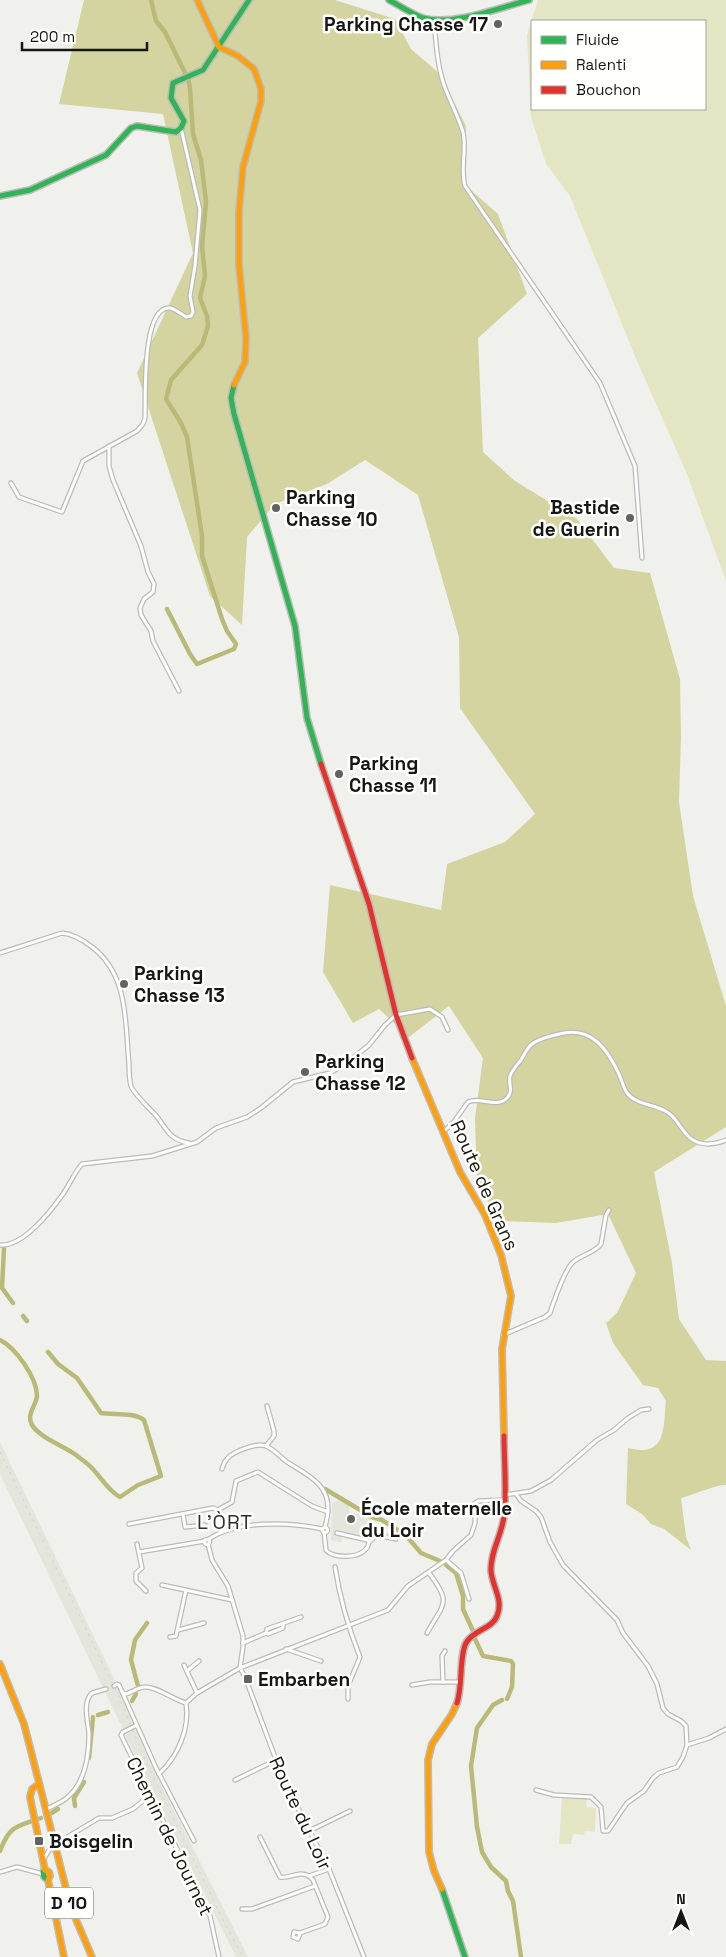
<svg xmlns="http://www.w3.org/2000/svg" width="726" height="1957" font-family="'Space Grotesk',sans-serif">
<rect width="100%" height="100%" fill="#f0f1ed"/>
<g fill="#e4e5dc">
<path d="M0 1442 109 1668 134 1724 123 1729 0 1474Z"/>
<path d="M339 1500 350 1505 349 1512 366 1516 375 1522 371 1538 343 1533 341 1543 331 1540 332 1503Z"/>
<path d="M136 1729 154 1771 248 1957H236L125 1735Z"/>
</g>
<g fill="#e4e6c3" fill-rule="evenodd">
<path d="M538 0H726V581L687 474 637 361 570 196 546 164 531 117 527 35ZM532 21H705V109H532Z"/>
<path d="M562 1798 587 1799 586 1807 596 1808 595 1832 585 1831 584 1835 573 1834 571 1844H559Z"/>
</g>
<path fill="#d3d49f" d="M84 0H335L395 19 411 49 439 73 466 126 464 184 498 214 527 294 478 338 483 452 515 481 577 519 614 568 650 573 680 679 681 736 679 802 693 896 726 1006V1127L654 1172 672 1263 679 1319 706 1360 726 1361V1485C717 1484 693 1495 681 1498L686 1537 691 1550 664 1529 651 1524 642 1514 626 1504 628 1448C667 1458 663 1428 666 1401L658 1388 643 1385 613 1343 606 1323 617 1313 636 1273 608 1214 556 1223 502 1221 477 1186 475 1118 483 1058 449 1006 409 1037 379 1009 353 1023 323 972 330 885 441 910 447 864 505 842 535 814 460 708 459 637 418 495 365 460 327 484 275 504 247 537 242 625 210 596 137 373 193 253 163 114 59 104Z"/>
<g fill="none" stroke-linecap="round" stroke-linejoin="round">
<g stroke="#b9ba78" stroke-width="4.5">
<path d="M151 0 156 21 165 32 186 75"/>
<path d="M167 609 190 654 197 664 234 649 236 644 227 631 222 619 202 556V536L187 437 181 423 166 399 171 380 202 345 208 326 207 316 200 298 205 276 202 247 206 201 201 160 193 134 190 88 188 79"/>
<path d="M4 1248 2 1288 13 1303"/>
<path d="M23 1316 27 1321"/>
<path d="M0 1340C16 1348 37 1378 37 1396 36 1406 26 1414 32 1425 39 1437 65 1447 76 1455 81 1459 87 1463 91 1467 100 1476 109 1492 120 1497L138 1485 161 1476 144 1420C133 1412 114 1415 101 1413L77 1378 58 1364 48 1352"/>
<path d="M325 1489 372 1517 382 1520 399 1531"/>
<path d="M404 1533 421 1553 440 1561"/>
<path d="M446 1565 456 1573 463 1596V1609L473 1631"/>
<path d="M475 1639 483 1656 511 1661 513 1664 512 1687 507 1699"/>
<path d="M138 1686 131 1660 135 1640 147 1623"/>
<path d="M502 1700 493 1705 477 1728 471 1766 477 1827 482 1852 491 1867 506 1881 508 1891 513 1901 521 1957"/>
<path d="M132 1701 136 1694"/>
<path d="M98 1715 108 1712"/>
<path d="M89 1758 93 1717"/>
<path d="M75 1806 74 1798 84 1782"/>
<path d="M50 1814 58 1809"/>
<path d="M0 1851C10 1825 16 1827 41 1818"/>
</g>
<g stroke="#bbbcb9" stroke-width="5.5">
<g id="street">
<path d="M434 20C436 43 437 64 444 85 450 101 458 116 463 132 467 150 460 169 465 186L600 383 635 466 642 558"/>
<path d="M109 446V466L113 480 141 546 148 572 154 584 153 592 144 599 140 608 141 615 151 631 153 641 179 691"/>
<path d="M11 483 19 497 62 512 83 461 137 431 143 424 145 418C146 398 141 306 170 308 175 309 181 314 186 317L191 316 193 312 190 296 195 266 200 210 181 128"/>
<path d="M0 953 62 933C74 934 83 940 92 947 129 975 125 1023 129 1064 129 1071 129 1079 131 1086 134 1095 152 1110 158 1118 168 1132 171 1140 189 1143"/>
<path d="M444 1131 453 1123 468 1102C481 1096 496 1109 507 1098 514 1091 508 1084 510 1076 512 1070 517 1065 521 1060 524 1055 527 1048 532 1044 540 1038 554 1035 564 1033 592 1028 607 1049 618 1072 621 1078 623 1087 627 1093 636 1105 655 1104 667 1112 678 1118 682 1134 693 1140 703 1146 716 1144 726 1140"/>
<path d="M0 1245C23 1247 51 1211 63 1194 70 1184 74 1173 82 1164L152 1156 197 1142 216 1128 247 1117 261 1108 293 1082 330 1073 347 1063 369 1045 385 1025 396 1015 430 1009 442 1017 448 1030"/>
<path d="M503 1335 545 1317 550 1313C554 1301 564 1272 572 1263 580 1255 595 1253 601 1244L606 1215 609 1210"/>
<path d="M266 1446 274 1436V1431L267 1406"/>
<path d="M222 1469C223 1466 224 1462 227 1459 232 1452 257 1442 266 1446 274 1449 280 1457 287 1462 316 1480 336 1489 325 1527"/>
<path d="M516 1494 521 1501 536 1511 541 1517 550 1542 563 1565 617 1620 623 1633 648 1666 657 1684 663 1708 668 1714 681 1721 686 1726 687 1745 683 1757 677 1767 659 1773 653 1778 644 1791 627 1803 608 1831H603L601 1807 591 1797 554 1795 536 1790"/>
<path d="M504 1495 531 1491 551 1480 597 1440 614 1430 628 1418 641 1410 649 1409"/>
<path d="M218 1510 232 1502 236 1481 258 1472 312 1506 328 1512"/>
<path d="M183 1514 185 1527 205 1525"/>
<path d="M129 1524 213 1508 218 1510 220 1533"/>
<circle cx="325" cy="1530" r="2.5"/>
<path d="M324 1532 326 1550C332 1559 367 1560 369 1542"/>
<path d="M337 1533 367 1540 369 1542 377 1535 396 1539"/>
<path d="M209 1539C237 1520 290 1522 322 1529"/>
<circle cx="207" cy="1542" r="2.5"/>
<path d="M137 1544 142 1568 136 1573V1581L146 1591"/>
<path d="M208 1544 212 1560 228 1586 243 1636V1647L240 1668"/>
<path d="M139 1552 205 1541"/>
<path d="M446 1560 461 1573 469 1599"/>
<path d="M335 1567C340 1599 348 1627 360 1657L348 1686V1699"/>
<path d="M162 1585 232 1600"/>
<path d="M178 1630 204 1623"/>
<path d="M266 1633 268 1634 283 1628V1625"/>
<path d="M427 1633C444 1603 452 1603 429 1573"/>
<path d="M170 1637 176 1636 186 1590"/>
<path d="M243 1643 266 1633 267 1629 301 1617"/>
<path d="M286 1649 321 1661"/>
<path d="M184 1665 197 1693"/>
<path d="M240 1668 245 1677 284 1781 329 1869 364 1957"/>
<path d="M187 1671 199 1661"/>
<path d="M443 1682 442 1656 445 1651"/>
<path d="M412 1685 430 1682H460"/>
<path d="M114 1686 117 1684 119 1685 156 1768 194 1841"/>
<path d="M123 1693 126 1694C132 1692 139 1687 145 1687 156 1686 174 1700 186 1703"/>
<path d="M186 1703 197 1693 240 1668 388 1610 408 1586 446 1560 453 1551 471 1535 475 1523V1503L478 1501 505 1500"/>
<path d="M123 1732 121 1735 210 1916 219 1957"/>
<path d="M687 1745 709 1738 726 1729"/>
<path d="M159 1774C178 1756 190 1729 186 1703"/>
<path d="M235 1780 276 1760"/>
<path d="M45 1810C53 1806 63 1802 69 1796 85 1781 89 1755 89 1734 88 1722 82 1702 92 1693L106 1689"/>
<path d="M309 1831 350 1811"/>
<path d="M260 1837 280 1877C291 1879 298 1870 309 1876"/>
<path d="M54 1845 99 1818H112L133 1809 151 1794"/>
<path d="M43 1860 53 1844"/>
<path d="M0 1872 17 1867 43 1874"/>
<path d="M309 1876 329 1869"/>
<path d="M242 1909H252L315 1886"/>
<path d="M300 1933 298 1939 293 1937 294 1932 300 1933 325 1924 328 1917 313 1880 309 1876"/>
</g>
</g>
<g stroke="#bbbcb9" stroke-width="8">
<g id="fast">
<path d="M389 0C400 6 412 14 423 18 453 26 499 8 529 0"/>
<path d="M0 196 30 190 106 155 131 128 137 126 176 132 181 128 184 121 171 98 173 83 203 70 249 0"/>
<path d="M234 385 231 398 234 414 295 626 307 718 321 764"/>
<path d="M45 1870 43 1872 44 1877 48 1880"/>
<path d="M442 1889 465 1957"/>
</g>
</g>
<g stroke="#bbbcb9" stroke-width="8">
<g id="slow">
<path d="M197 0 219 47"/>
<path d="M219 47 238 56 254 69 261 89V101L243 167 239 211V265L246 338 245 362 234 385"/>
<path d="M412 1058 460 1172 485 1215 501 1255 511 1296 502 1349 504 1436"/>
<path d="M0 1664 24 1724 71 1908 92 1957"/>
<path d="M39 1784 32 1789 30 1797 45 1870"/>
<path d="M45 1870 49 1872 50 1876 48 1880 64 1957"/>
<path d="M442 1889 434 1871 429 1852 428 1760 432 1744 452 1714 457 1703"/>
</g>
</g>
<g stroke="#bbbcb9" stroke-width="8">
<g id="jam">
<path d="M321 764 369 904 396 1015 412 1058"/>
<path d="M457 1703C463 1685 459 1656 466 1643 473 1630 492 1629 497 1616 504 1600 492 1586 491 1571 490 1552 502 1535 504 1516 507 1490 504 1462 504 1436"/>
</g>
</g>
<use href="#street" stroke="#fdfdfc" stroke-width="3"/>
<use href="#fast" stroke="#30b455" stroke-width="5"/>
<use href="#slow" stroke="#ff9f0a" stroke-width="5"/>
<use href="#jam" stroke="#e5322d" stroke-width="5"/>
<path stroke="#d3d3d2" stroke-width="1" stroke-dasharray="2.5 5" stroke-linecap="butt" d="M0 1452 118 1695 146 1762 220 1914 243 1957"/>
<g stroke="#bbbcb9" stroke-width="5.5" stroke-linecap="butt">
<path id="street-bridge" d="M123 1732 135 1726"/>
</g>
<use href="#street-bridge" stroke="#fdfdfc" stroke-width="3"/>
</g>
<g fill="#626360" stroke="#fffffb" stroke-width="2">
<circle cx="498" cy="24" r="5"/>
<circle cx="276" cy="508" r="5"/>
<circle cx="630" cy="518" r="5"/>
<circle cx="339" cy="774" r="5"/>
<circle cx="124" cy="984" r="5"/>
<circle cx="305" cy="1072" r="5"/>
<circle cx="351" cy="1519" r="5"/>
<rect x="243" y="1674" width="10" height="10" rx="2.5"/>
<rect x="34" y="1836" width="10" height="10" rx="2.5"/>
</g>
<g text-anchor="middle" stroke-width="5" stroke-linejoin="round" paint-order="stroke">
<rect fill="#fffffb" stroke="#5c5c59" stroke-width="1" x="45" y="1887.5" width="48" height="31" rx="4"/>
<g font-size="18" font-weight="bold" fill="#161614">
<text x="69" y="1909">D 10</text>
</g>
<g font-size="19" font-weight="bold" fill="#161614" stroke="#fffffb" text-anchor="start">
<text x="488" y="31" text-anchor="end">Parking Chasse 17</text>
<text x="286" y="504">Parking<tspan x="286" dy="22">Chasse 10</tspan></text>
<text x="620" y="514" text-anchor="end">Bastide<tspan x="620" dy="22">de Guerin</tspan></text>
<text x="349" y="770">Parking<tspan x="349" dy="22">Chasse 11</tspan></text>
<text x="134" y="980">Parking<tspan x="134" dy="22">Chasse 13</tspan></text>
<text x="315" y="1068">Parking<tspan x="315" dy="22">Chasse 12</tspan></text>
<text x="361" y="1515">École maternelle<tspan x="361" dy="22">du Loir</tspan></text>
<text x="258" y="1686">Embarben</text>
<text x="49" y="1848">Boisgelin</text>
</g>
<g font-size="19" fill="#161614" stroke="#fffffb">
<text transform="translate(485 1185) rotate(66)" y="7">Route de Grans</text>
<text transform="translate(301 1813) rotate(65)" y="7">Route du Loir</text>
<text transform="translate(170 1836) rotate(64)" y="7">Chemin de Journet</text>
</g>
<g font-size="20" letter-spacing="1" fill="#2f302b" stroke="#fffffb">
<text x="225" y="1529">L'ÒRT</text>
</g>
</g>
<rect x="531" y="20" width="175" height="90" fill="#fffffb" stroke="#a2a29f"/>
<rect x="541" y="36" width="25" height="8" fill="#30b455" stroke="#a2a29f"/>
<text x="576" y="45" font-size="15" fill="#161614">Fluide</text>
<rect x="541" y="61" width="25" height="8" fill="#ff9f0a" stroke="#a2a29f"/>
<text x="576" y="70" font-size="15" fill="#161614">Ralenti</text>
<rect x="541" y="86" width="25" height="8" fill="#e5322d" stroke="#a2a29f"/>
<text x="576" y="95" font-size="15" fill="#161614">Bouchon</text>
<g transform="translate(681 1912)" stroke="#fffffb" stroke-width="4" paint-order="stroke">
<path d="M0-4L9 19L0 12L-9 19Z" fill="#161614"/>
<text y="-8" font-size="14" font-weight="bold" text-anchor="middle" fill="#161614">N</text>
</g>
<path d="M22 42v8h125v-8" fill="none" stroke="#161614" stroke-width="2.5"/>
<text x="30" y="42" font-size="15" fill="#161614" stroke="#fffffb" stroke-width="4" paint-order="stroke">200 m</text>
</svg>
